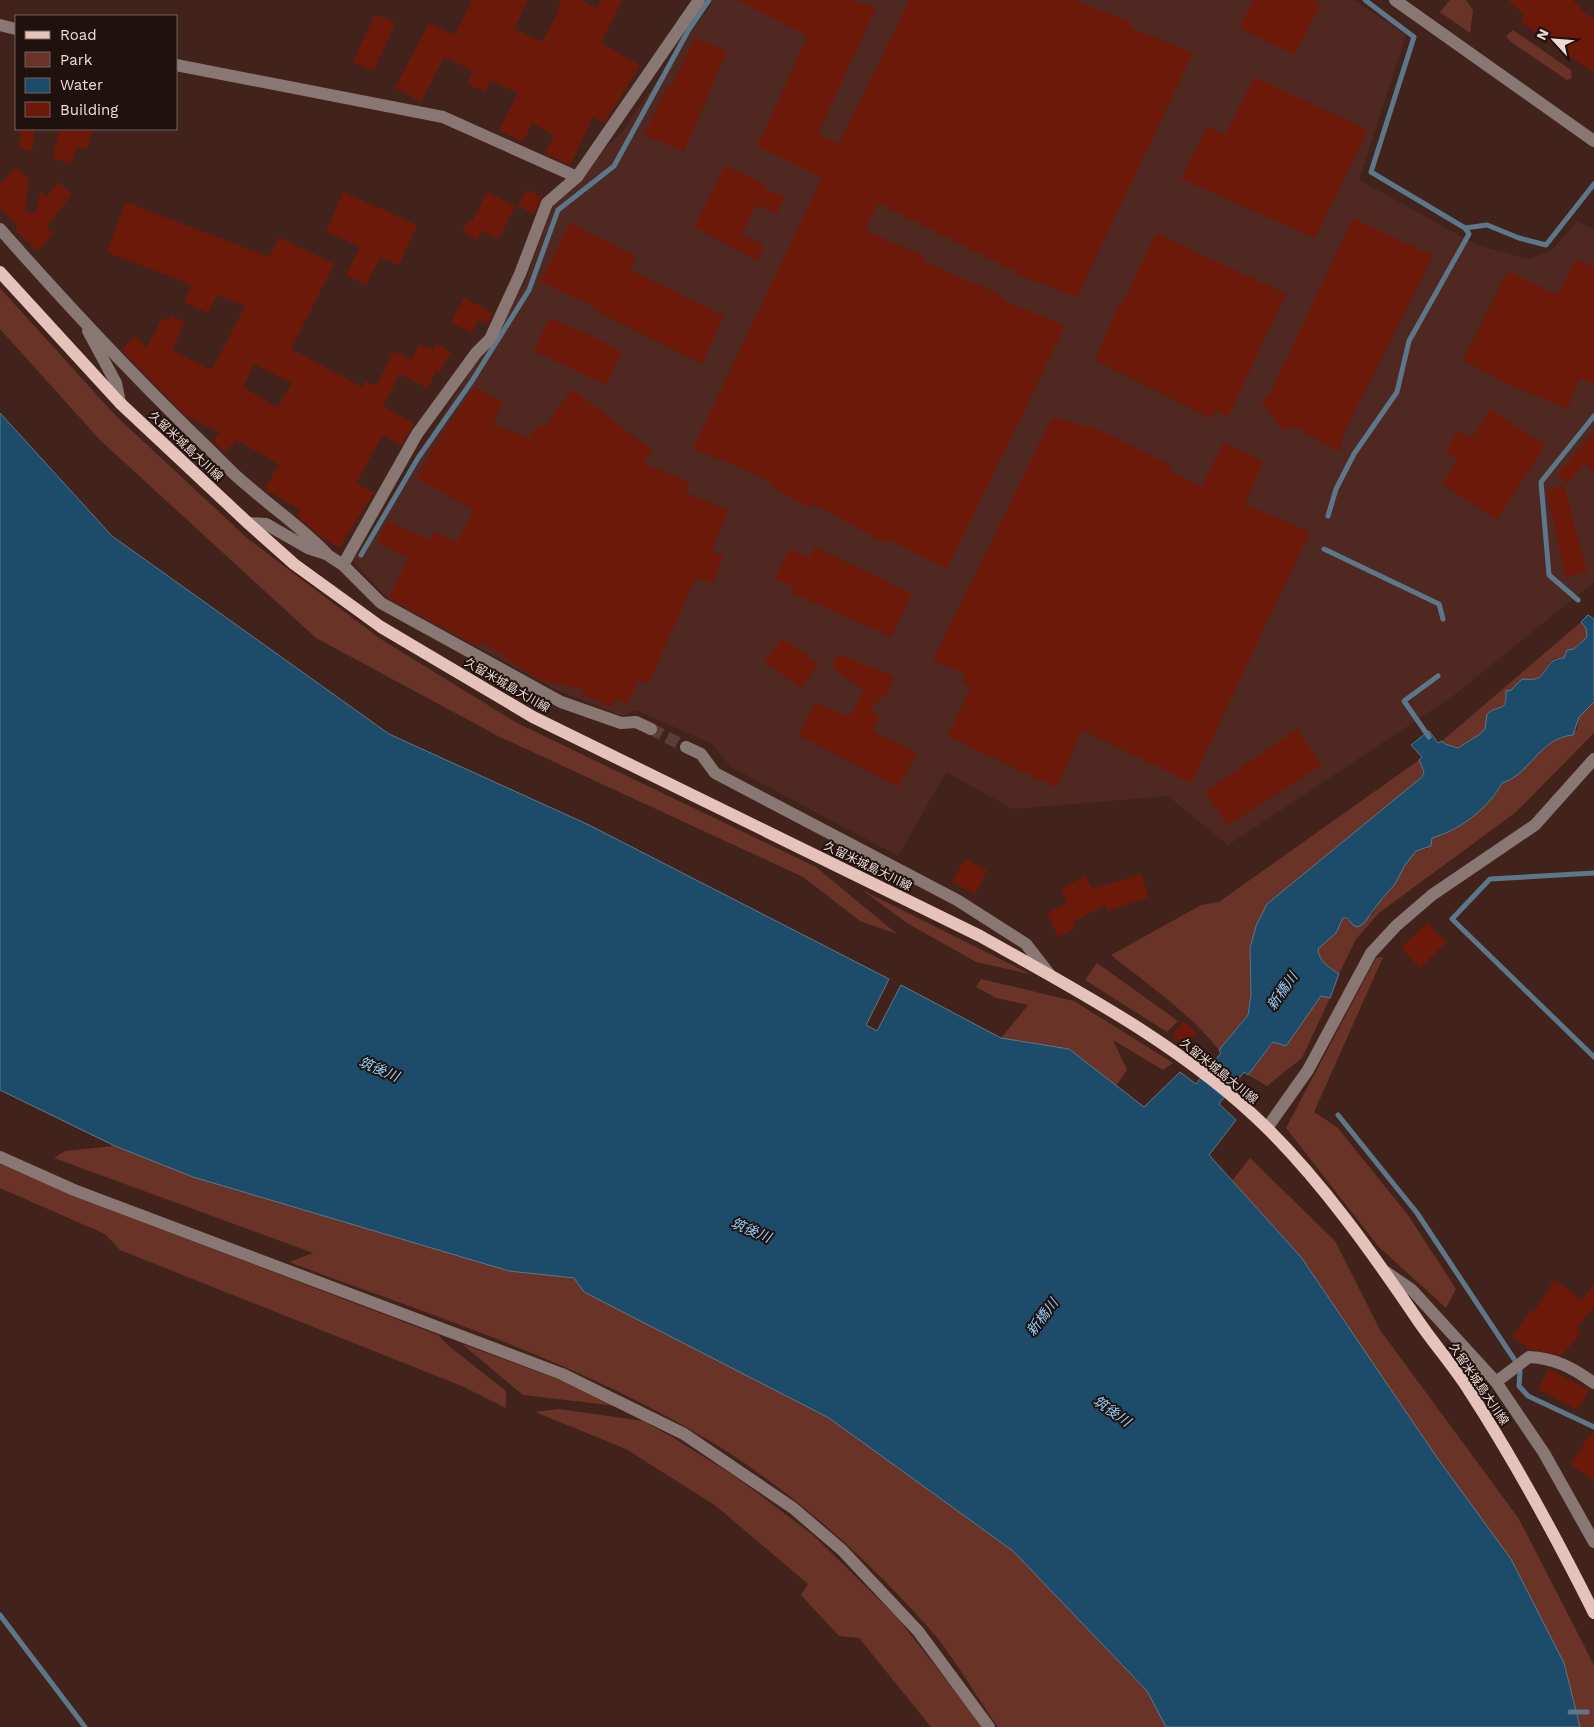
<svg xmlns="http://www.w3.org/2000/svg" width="1594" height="1727" font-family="'Work Sans','Noto Sans JP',sans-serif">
<rect width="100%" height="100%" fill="#42231c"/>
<path fill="#4f2921" d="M714 0H1354L1406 35 1359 180 1479 246 1529 259 1551 251 1578 221 1594 230V582L1453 696 1228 845 1168 796 1013 809 946 772 898 856 731 767 712 744 636 710 623 716 559 691 389 599 353 561 524 284 557 194 621 133Z"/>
<g fill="#693328">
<path d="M1450 0H1466L1473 10 1470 33 1440 12Z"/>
<path d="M1513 30 1571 70 1572 78 1567 80 1511 42 1506 36Z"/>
<path d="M0 288 115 415 247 538 379 638 517 723 816 867 897 934 860 921 803 877 498 736 316 638 100 440 0 329Z"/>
<path d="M1581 622 1586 628 1587 637 1564 658H1556L1548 664 1542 675 1535 679H1522L1510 691 1506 690C1507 715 1499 703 1487 714L1485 729 1480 734 1458 748 1445 744 1442 741Z"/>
<path d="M1594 702V733L1516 812 1379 913 1356 939 1339 974C1329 967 1319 962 1318 949L1336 933 1343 918 1352 922 1372 915 1381 900 1395 884 1410 856 1416 851 1427 849 1432 838C1460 830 1489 808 1502 783 1517 779 1520 770 1530 761 1544 748 1558 737 1577 730L1579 717Z"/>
<path d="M1419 760C1426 770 1423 776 1415 784L1267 904 1250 969 1251 995 1248 1015 1219 1050C1190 1013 1148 985 1111 955L1201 905 1219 902Z"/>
<path d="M862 890 1030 974 976 962 907 923Z"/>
<path d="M1383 957 1314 1112 1337 1127 1408 1215 1456 1289 1446 1308 1379 1247 1286 1128 1376 958Z"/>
<path d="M1097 963 1178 1021 1167 1032 1085 980Z"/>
<path d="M981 979 1074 1001 1173 1063 1163 1070 1113 1040 1127 1070 1116 1086 1144 1107 1180 1072 1142 1125 901 985 1001 1038 1028 1005 996 998 976 987Z"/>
<path d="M1321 996 1330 998 1302 1058 1267 1086 1248 1075 1274 1042 1286 1046Z"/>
<path d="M0 1083 563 1268 963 1492 1187 1727H998C976 1696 952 1654 928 1627 860 1551 780 1480 691 1430 565 1357 424 1313 289 1262L313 1253 54 1158 65 1151 114 1146 0 1090Z"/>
<path d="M1236 1120 1209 1155 1232 1181 1250 1158 1335 1241 1380 1330 1519 1519 1594 1665V1727H1548L1192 1141Z"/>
<path d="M0 1164 71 1195 438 1335 450 1347 506 1391V1408L464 1387 120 1250 105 1234 0 1188Z"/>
<path d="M462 1344 558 1379 617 1406 523 1395Z"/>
<path d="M559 1409 643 1421 672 1437 736 1477 813 1535 896 1616 983 1727H931L859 1638 839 1636 801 1595 808 1584 716 1506 626 1449 535 1412Z"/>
</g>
<path fill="#1d4c6a" stroke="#5c778a" d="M0 413 112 536 389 734 589 825 889 979 866 1025 877 1031 901 985 1001 1038 1069 1049 1144 1107 1180 1072 1196 1084 1221 1053 1219 1050 1248 1015 1251 995 1250 948 1256 926 1267 904 1422 777 1424 771 1419 760 1422 757 1411 745 1429 731 1438 743 1442 741 1445 744 1458 748 1480 734 1485 729 1487 714C1499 703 1507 715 1506 690L1510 691 1522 679C1526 679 1531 680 1535 679 1548 676 1544 659 1564 658L1567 650 1574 649 1587 637 1586 628 1581 622 1588 615 1594 619V702L1579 717 1573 735C1539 738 1530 775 1502 783 1489 808 1460 830 1432 838L1431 846 1416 851 1405 865 1395 884 1381 900 1364 923 1358 927 1354 926 1347 918H1343L1336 933 1318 949C1319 962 1329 967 1339 974L1330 998 1321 996 1286 1046 1273 1042 1248 1075 1244 1072 1219 1104 1236 1120 1209 1155 1301 1257 1438 1459 1511 1559 1564 1663 1580 1727H1166L1147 1691 1013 1551 829 1418 584 1292 574 1278 509 1271 193 1177 115 1146 0 1090Z"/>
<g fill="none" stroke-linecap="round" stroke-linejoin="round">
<g stroke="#5c778a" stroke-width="5">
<path d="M1465 228 1487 225 1519 238 1546 245 1594 184"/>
<path d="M1328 516 1336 489 1354 454 1397 392 1409 341 1469 234 1465 228 1371 172 1414 37 1365 0"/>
<path d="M1324 549 1439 604 1443 619"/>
<path d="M361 555 418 458 472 381 529 290 558 210 614 166 688 31 709 0"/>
<path d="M1578 600 1549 575 1541 482 1594 416"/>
<path d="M1429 737 1404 701 1438 676"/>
<path d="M1594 873 1490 879 1452 919 1594 1057"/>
<path d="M1338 1115 1417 1213 1514 1359"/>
<path d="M1520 1371 1519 1386 1528 1396 1594 1427"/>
<path d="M0 1615 85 1727"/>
<path d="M1570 1712H1587"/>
</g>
</g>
<g fill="#6d190a" fill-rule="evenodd">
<path d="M472 0H528L514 29 542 42 559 11 557 10 562 0H580L596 8 602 0H622L601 43 640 65 604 123 593 117 570 165 545 154 554 135 532 123 523 142 499 130 518 93 490 80 485 92 467 84 473 71 444 57 421 102 395 88 429 23 455 35Z"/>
<path d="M737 0H851L876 8 818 134 839 144 909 0H1078V2L1133 23 1130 27 1193 53 1077 297 1015 274 1016 272 880 204 877 205 865 230 925 257 924 261 1003 296 1001 299 1065 326 947 569 887 539 885 543 813 504 811 509 771 486 772 482 693 448 822 178 757 146 808 36Z"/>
<path d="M1253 0H1313L1321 4 1295 55 1239 28Z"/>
<path d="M1508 0H1572L1582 9 1581 11 1594 19V73L1521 22 1524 15Z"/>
<path d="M375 14 395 23 374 71 353 62Z"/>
<path d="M695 38 727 51 684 152 644 135 668 85 672 86Z"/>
<path d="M1254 77 1368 130 1315 238 1181 179 1207 126 1225 135Z"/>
<path d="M21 129H35L32 152 19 148Z"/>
<path d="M60 129H93L87 149 77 146 72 164 52 158Z"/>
<path d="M725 166 766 185 764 189 785 196 777 214 756 205 742 235 764 245 758 261 694 227Z"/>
<path d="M16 167 29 179 25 211 35 213 41 191 47 197 58 182 72 194 46 227 53 234 38 251 15 230 18 226 0 208V184Z"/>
<path d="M527 189 542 197 534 214 518 206Z"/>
<path d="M343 192 417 225 399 265 380 257 366 285 346 275 360 247 326 232Z"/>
<path d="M487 192 515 206 499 239 482 231 477 240 462 232 468 220 472 222Z"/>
<path d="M126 202 269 257 279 237 334 264 291 349 362 387 365 381 376 386 394 351 411 360 419 344 433 350 436 344 451 352 440 373 436 371 428 388 400 374 383 406 414 424 401 446 383 435 356 483 374 493 339 548 319 535 296 515 301 510 265 489 279 464 236 440 225 452 213 441 220 433 185 415 122 350 135 336 147 348 162 318 168 321 171 316 185 322 172 350 212 370 245 306 217 295 208 313 184 302 192 285 107 252ZM254 364 292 383 278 408 243 387Z"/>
<path d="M1353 218 1433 256 1343 435 1340 452 1293 426 1284 431 1261 401 1270 394Z"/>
<path d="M570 223 636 256 630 270 724 316 702 364 592 309 593 306 540 282Z"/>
<path d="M1156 233 1286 294 1228 417 1216 410 1212 419 1095 360 1119 304 1122 305Z"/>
<path d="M1576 259 1594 267V384L1580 378 1567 409 1506 383 1463 360 1508 271 1558 295Z"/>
<path d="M464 298 493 313 488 324 478 320 472 333 451 323Z"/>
<path d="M549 318 588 334 622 352 606 385 534 351Z"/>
<path d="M475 387 503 402 493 424 528 438 539 424 544 428 572 389 652 450 644 463 690 483 686 492 728 510 712 552 724 556 713 584 696 578 648 684 639 680 627 705 616 699 611 707 581 694 584 689 539 680 481 641 479 647 389 598 408 558 377 542 387 522 429 539 436 532 457 542 474 510 416 478 450 422Z"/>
<path d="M1490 409 1545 445 1497 520 1442 484 1458 459 1446 451 1458 430 1472 438Z"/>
<path d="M1052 417 1100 430 1172 466 1169 471 1202 486 1223 443 1263 461 1245 504 1310 532 1191 783 1082 730 1057 788 948 736 971 687 962 682 965 674 933 660Z"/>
<path d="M1594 431V472L1584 463 1568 484 1557 475Z"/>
<path d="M1564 485 1587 572 1566 577 1546 490Z"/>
<path d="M815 547 912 594 891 637 792 593 794 588 775 579 789 549 810 557Z"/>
<path d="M782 638 819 664 801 688 764 662Z"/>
<path d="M837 654 894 676 888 692 870 709 879 717 873 732 917 752 899 787 798 735 815 702 849 717 864 691 832 667Z"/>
<path d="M1297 729 1322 765 1228 825 1205 792Z"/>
<path d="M965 859 987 870 975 894 952 882Z"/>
<path d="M1141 874 1149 897 1107 911 1105 905 1073 922 1076 928 1058 937 1047 913 1068 903 1061 889 1085 876 1093 889Z"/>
<path d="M1427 923 1446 942 1420 968 1401 948Z"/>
<path d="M1184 1021 1197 1033 1185 1047 1172 1035Z"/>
<path d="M1554 1280 1582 1300 1594 1284V1306L1577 1329 1581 1333 1562 1355 1528 1349 1513 1337 1531 1310 1534 1312Z"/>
<path d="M1549 1369 1589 1390 1578 1410 1538 1389Z"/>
<path d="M1594 1430V1481L1570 1464Z"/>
</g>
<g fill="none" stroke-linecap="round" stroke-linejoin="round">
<path stroke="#5c3e38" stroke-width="12" stroke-dasharray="12 6" stroke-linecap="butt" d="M651 729 686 747"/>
<g stroke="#887773" stroke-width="12">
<path d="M1395 0 1594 141"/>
<path d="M0 25 16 29"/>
<path d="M176 65 443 117 577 177"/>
<path d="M0 229C68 306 138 381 212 452 224 464 235 476 248 486 274 509 302 528 326 553"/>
<path d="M88 331 116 383 120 403"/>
<path d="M248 523 266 524 308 548 326 554 343 565 417 434 476 353 490 339 520 274 547 203 577 177 699 0"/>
<path d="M343 565 381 603 561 702 621 723 636 722 651 729"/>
<path d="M686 747 701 754 715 773 957 900 1026 944 1050 975"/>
<path d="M1267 1128 1308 1070 1371 953 1396 926 1432 895 1535 825 1594 759"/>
<path d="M0 1157 74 1190 562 1374 684 1434 793 1508 842 1550 918 1631 989 1727"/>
<path d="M1386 1272 1412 1290 1496 1382 1544 1453 1594 1542"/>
<path d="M1496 1382 1529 1357C1555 1358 1573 1368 1594 1383"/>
</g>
<path stroke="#e5c2ba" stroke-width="12" d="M0 272 120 403 248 523 294 564 381 627 533 717 980 936C1080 992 1185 1047 1267 1128 1324 1185 1370 1250 1415 1316 1432 1342 1454 1366 1470 1392 1516 1463 1556 1537 1594 1613"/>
</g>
<g text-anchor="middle" stroke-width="4" stroke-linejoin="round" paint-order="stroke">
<g font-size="12" fill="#f0dad6" stroke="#1f110e">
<text transform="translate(186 446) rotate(43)" y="4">久留米城島大川線</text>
<text transform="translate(507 685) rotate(30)" y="4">久留米城島大川線</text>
<text transform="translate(868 866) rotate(26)" y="4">久留米城島大川線</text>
<text transform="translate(1219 1071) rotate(39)" y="4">久留米城島大川線</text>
<text transform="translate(1479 1384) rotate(56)" y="4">久留米城島大川線</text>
</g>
<g font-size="14" font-style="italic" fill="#92d1fd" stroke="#1f110e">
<text transform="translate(1282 991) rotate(-55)" y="5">新橋川</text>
<text transform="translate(379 1069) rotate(23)" y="5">筑後川</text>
<text transform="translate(751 1230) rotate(23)" y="5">筑後川</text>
<text transform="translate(1042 1317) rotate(-53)" y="5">新橋川</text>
<text transform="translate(1112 1411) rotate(35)" y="5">筑後川</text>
</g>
</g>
<rect x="15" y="15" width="162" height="115" fill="#1f110e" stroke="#73615e"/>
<rect x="25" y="31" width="25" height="8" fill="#e5c2ba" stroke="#73615e"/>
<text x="60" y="40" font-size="15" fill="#f0dad6">Road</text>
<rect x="25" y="52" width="25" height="15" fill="#693328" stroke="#73615e"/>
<text x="60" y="65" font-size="15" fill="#f0dad6">Park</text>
<rect x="25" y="78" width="25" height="15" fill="#1d4c6a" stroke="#73615e"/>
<text x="60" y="90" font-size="15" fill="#f0dad6">Water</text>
<rect x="25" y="102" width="25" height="15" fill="#6d190a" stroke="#73615e"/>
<text x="60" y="115" font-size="15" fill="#f0dad6">Building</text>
<g transform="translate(1554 40) rotate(296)" stroke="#1f110e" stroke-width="4" paint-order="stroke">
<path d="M0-4L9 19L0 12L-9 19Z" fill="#f0dad6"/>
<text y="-8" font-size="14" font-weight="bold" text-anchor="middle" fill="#f0dad6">N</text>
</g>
</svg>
